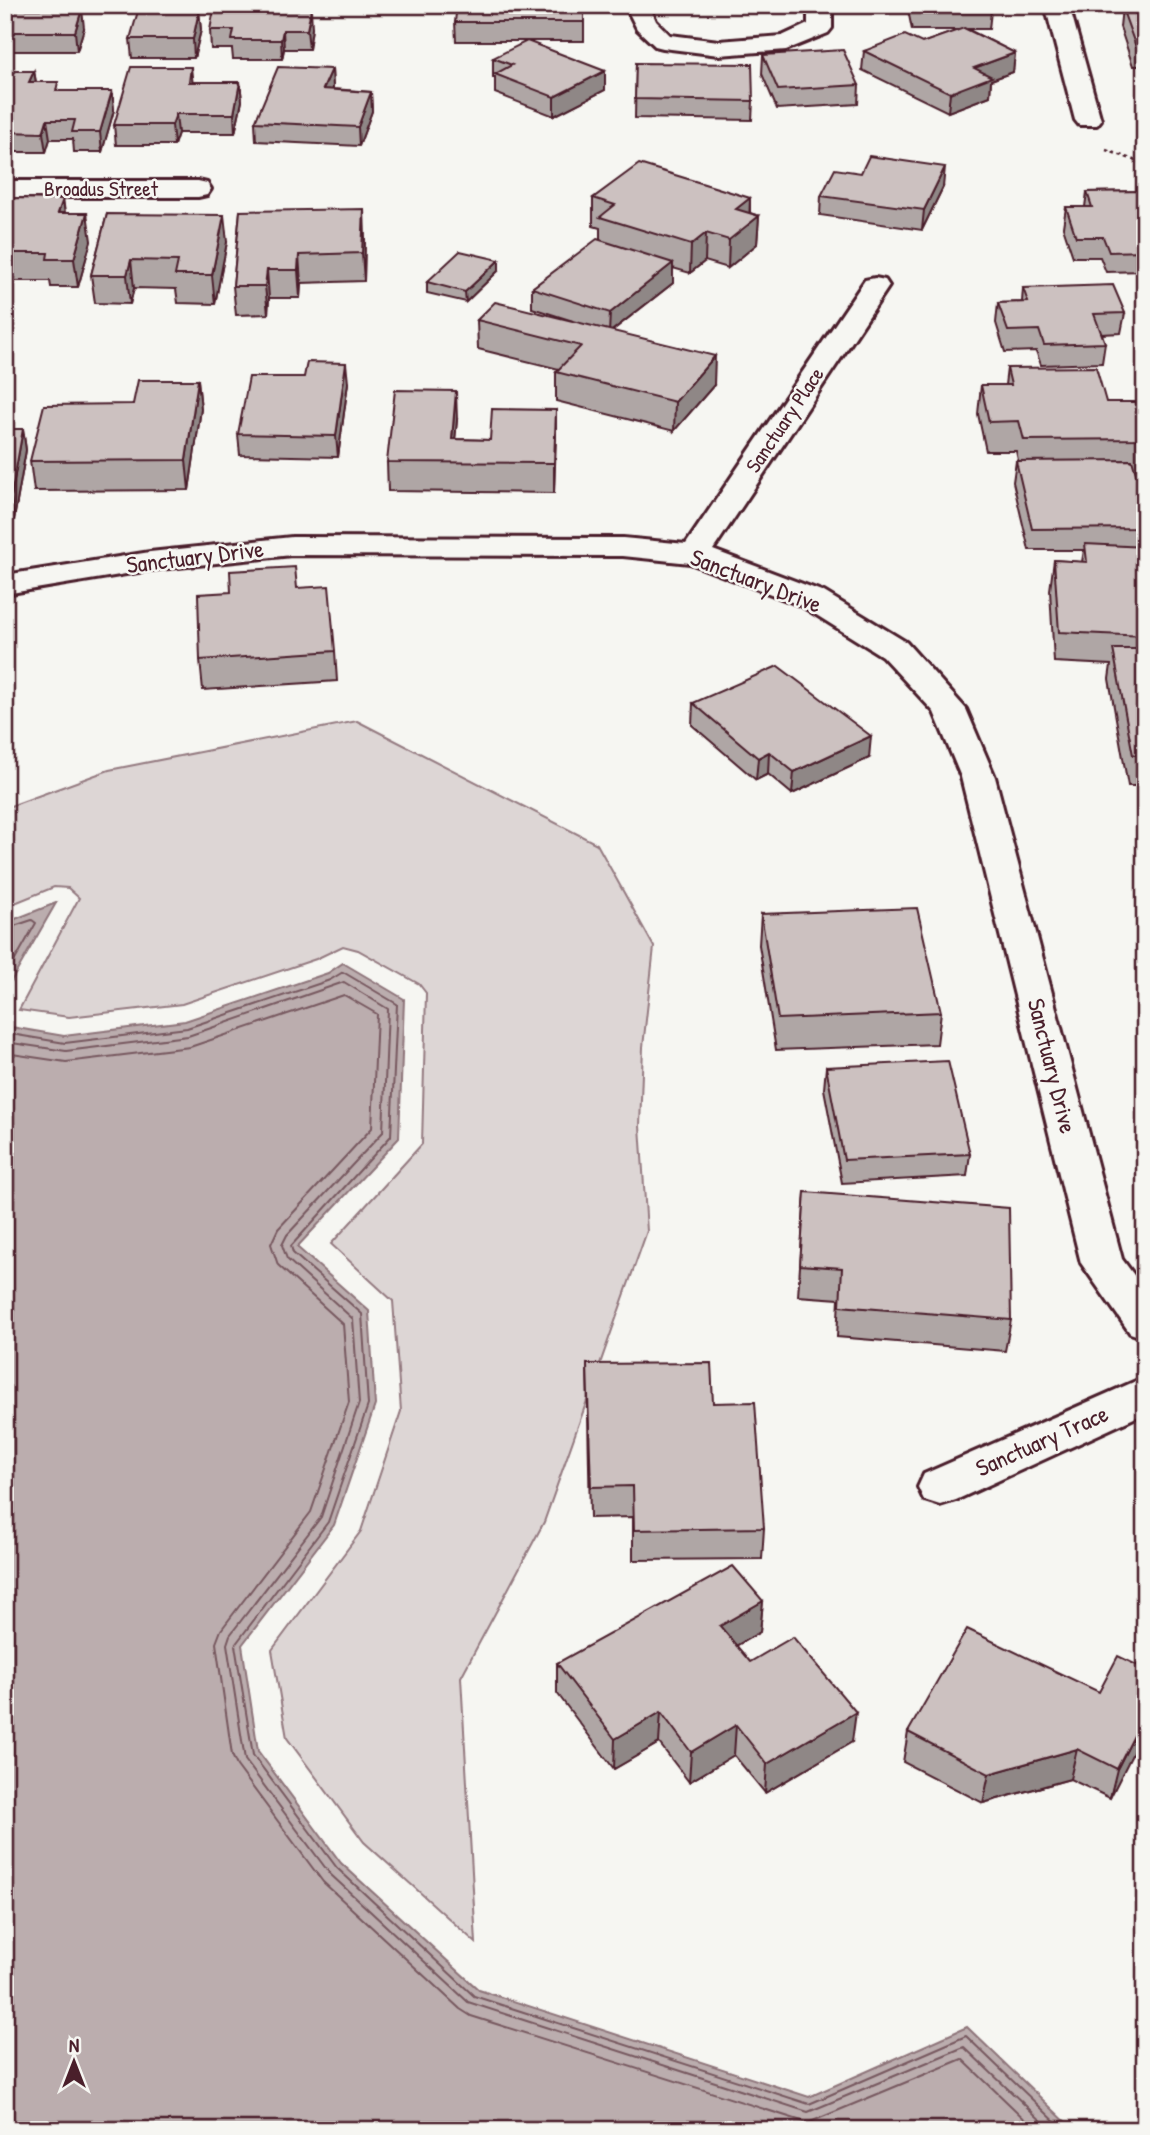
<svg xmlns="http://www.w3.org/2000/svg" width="1150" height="2135" font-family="'Patrick Hand',sans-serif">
<rect width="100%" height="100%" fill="#f6f6f2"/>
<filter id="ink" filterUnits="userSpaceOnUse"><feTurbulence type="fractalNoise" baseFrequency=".0143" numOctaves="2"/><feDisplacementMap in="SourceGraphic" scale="14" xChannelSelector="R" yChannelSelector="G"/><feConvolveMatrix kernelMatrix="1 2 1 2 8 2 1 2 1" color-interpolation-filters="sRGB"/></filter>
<g filter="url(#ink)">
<path fill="#ddd6d5" stroke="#947a80" stroke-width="2" d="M357 721 597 844 654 947 643 1047 640 1126 647 1231 544 1522 461 1677 476 1943 364 1842 287 1738 272 1650 361 1531 401 1411 393 1301 331 1244 422 1144 426 993 419 984 358 950 343 946 316 959 182 1004 69 1017 19 1010 79 898 68 888 54 887 5 907V808L109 770Z"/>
<g fill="#bbadae" stroke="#8e747a" stroke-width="2">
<path d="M56 903 5 992V923Z"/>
<path d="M343 963 404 999 399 1138 297 1247 369 1311 375 1405 334 1525 242 1645 258 1751 341 1863 479 1990 809 2097 967 2027 1074 2130H30L5 2120V1026L64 1036 185 1021 328 973Z"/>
</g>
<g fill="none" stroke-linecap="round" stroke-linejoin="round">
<g stroke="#77585f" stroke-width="2">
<path d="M5 929 32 920 36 923 5 978"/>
<path d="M5 1033 65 1043 187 1028 330 980 343 972 397 1004 391 1136 291 1246 293 1253 362 1314 368 1405 328 1522 235 1645 253 1755 337 1868 474 1996 809 2104 966 2036 1064 2130"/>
<path d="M5 1042 66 1051 188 1036 344 982 388 1009 383 1132 287 1235 282 1245 287 1259 353 1319 359 1403 321 1517 230 1635 227 1644 245 1760 330 1874 468 2002 808 2112 964 2047 1051 2130"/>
<path d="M5 1053 66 1062 190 1047 344 995 377 1014 372 1128 278 1229 271 1244 278 1265 343 1324 349 1402 311 1512 221 1630 216 1643 232 1755 237 1766 323 1882 460 2009 471 2016 808 2123 962 2059 1036 2130"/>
</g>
<g stroke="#4a1f2b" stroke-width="6">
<g id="minor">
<path d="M625 5H649L656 21 670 35 719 41 782 36 808 24V5H832V28L828 33 786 50 719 55 663 48 655 46 637 29Z"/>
<path d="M1045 5H1069L1101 120 1097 125H1079L1075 120Z"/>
<path d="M5 181H198L207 183 211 189 207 195 198 197H5Z"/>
<path d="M875 278 885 280 889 286 713 550 824 592 906 642 966 709 995 777 1122 1259 1145 1290V1338L1130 1333 1081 1263 961 777 934 712 882 656 802 606 690 563 623 556 292 555 150 570 5 594V575L150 552 292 537 623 538 686 544 865 280Z"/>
<path d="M1145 1377V1413L956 1500 940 1505 924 1500 918 1487 924 1474Z"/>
</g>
</g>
<path stroke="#4a1f2b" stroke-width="2.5" stroke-dasharray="3.5 3.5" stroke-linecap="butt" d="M1106 150 1145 164"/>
<use href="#minor" fill="#f6f6f2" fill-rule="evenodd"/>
</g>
<g fill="#afa6a5" stroke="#4a1f2b" stroke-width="2">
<path d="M584 5V41H456L455 22Z"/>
<path d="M907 5H989L991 11 989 29H967L1015 53 1013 72 991 80 990 96 948 112 862 70 864 51 922 43 959 30H912Z"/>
<path d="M1122 8H1145V66H1133L1120 27Z"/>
<path d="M5 9 84 28 77 51H5Z"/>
<path d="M199 11 201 30 194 58H132L130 39Z"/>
<path d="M312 28 309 49H284L282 59H233L232 49H211L210 30Z"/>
<path d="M763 55 859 85 858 104 777 109 762 74Z"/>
<path d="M493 58 605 71V90L554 116 495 93V77H493Z"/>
<path d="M636 63 753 101 752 120 635 118Z"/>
<path d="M332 69 333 89 371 92 372 111 359 146 256 141 255 122Z"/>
<path d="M34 71 36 82 59 91H112L114 110 102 152H74L73 139H50L46 152H5V74Z"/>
<path d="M193 82H240L242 101 235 133H178L174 145H116L114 125Z"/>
<path d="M943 187 922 230 820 215 821 196Z"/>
<path d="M1145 191V271L1106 272 1100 257H1073L1063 227 1066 207H1085L1087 192Z"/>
<path d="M5 198 63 199 65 213 91 241 78 287H51L50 281H5Z"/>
<path d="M593 198H750V213L759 216 757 244 728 268 705 261 690 273 673 268V283L612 331 714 385 674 431 556 401V372L559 369 478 349 477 320 573 321 532 308V288L600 240V228L593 226Z"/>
<path d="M240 211 365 237 364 281 301 283 300 298H269L268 314 236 315 233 286Z"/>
<path d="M107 214 227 242 215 304 178 303 176 289 134 288 130 304 95 303 91 275Z"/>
<path d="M499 260V270L466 302 427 293V282Z"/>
<path d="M1023 288 1125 313 1121 333 1102 334 1105 343 1102 363 1041 365 1036 351 1005 352 996 323 998 303 1022 302Z"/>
<path d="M1007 368 1106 402 1145 431V453L1142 468H1134L1145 504V850L1137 808 1141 786H1128L1109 679 1111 665 1054 662 1050 590 1054 560 1082 562 1084 550H1029L1013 482 1016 461 1018 460 1016 451H986L978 414 981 385H1005Z"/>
<path d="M198 380 201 409 189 490 34 491 30 461 133 404Z"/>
<path d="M348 383 338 457 240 455 238 434Z"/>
<path d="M556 410 554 493 388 491 387 462 457 420 455 439 490 440Z"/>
<path d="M5 429H23L26 450 14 519H5Z"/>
<path d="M297 588 335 651 337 681 203 690 200 660 231 592Z"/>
<path d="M693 703 869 758 792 794 768 774 756 780 692 725Z"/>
<path d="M761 914 941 1012 937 1044 776 1050 759 945Z"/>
<path d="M826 1067 970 1154 967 1176 842 1183 824 1089Z"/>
<path d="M805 1192 1011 1320 1005 1351 837 1337 839 1299 798 1296Z"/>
<path d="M587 1364 713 1403 764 1528 762 1559 633 1560V1517L590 1518Z"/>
<path d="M763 1601 760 1632 736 1646 750 1662 852 1742 765 1793 734 1755 689 1782 659 1743 614 1769 557 1693V1663Z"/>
<path d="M1145 1669 1110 1798 1070 1779 983 1803 903 1762 908 1732 1099 1692Z"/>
</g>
<g fill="#8f8786" stroke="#4a1f2b" stroke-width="2">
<path d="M82 9 84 28 77 51 75 32Z"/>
<path d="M311 9 312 28 309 49 307 30Z"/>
<path d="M199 11 201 30 194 58 193 39Z"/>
<path d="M283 30 284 49 282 59 281 40Z"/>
<path d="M1015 53 1013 72 991 80 990 96 948 112 950 93 974 68Z"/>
<path d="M191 67 193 86 189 82Z"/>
<path d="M332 69 333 88 325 108 323 89Z"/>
<path d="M34 71 37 90 29 82Z"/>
<path d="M605 71V90L554 116V97Z"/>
<path d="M240 82 242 101 235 133 234 114Z"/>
<path d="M112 91 114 110 102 152 100 132Z"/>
<path d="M371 92 372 111 359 146 358 127Z"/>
<path d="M176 114 178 133 174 145 172 125Z"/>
<path d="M47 120 50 139 46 152 43 133Z"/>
<path d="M945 167 943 187 922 230 924 210Z"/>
<path d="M750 198 749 224 759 216 757 244 728 268 729 240 736 209Z"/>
<path d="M63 199 66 226 58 213Z"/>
<path d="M364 209 365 237 364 281 362 253Z"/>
<path d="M87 213 91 241 78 287 74 259Z"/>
<path d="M224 215 227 242 215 304 212 275Z"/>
<path d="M706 233 705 261 690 273 691 245Z"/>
<path d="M299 255 301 283 300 298 298 270Z"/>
<path d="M131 260 134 288 130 304 127 275Z"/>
<path d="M499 260V270L466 302 465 292Z"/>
<path d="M673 263V283L609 333 610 313Z"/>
<path d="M267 270 269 298 268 314 265 286Z"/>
<path d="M715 356 714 385 674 431 675 402Z"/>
<path d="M346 363 348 383 338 457 336 436Z"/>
<path d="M198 380 201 409 189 490 186 460Z"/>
<path d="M456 391 457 420 453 462 452 439Z"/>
<path d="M556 410V439L554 493V463Z"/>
<path d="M23 429 26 450 14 519 11 497Z"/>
<path d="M871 736 869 758 792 794 794 772Z"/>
<path d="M769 752 768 774 756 780 758 758Z"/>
<path d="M763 1601 760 1632 718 1656 720 1626Z"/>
<path d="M661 1712 659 1743 614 1769 615 1739Z"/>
<path d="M856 1712 852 1742 765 1793 767 1764Z"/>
<path d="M1145 1714V1729L1110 1798 1117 1769Z"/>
<path d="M736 1725 734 1755 689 1782 691 1752Z"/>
<path d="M1077 1749 1070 1779 983 1803 989 1774Z"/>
</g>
<g fill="#ccc1c0" stroke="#4a1f2b" stroke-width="2">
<path d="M457 5H584V22H455Z"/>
<path d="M912 5H989L991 11H913Z"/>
<path d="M1122 8H1145V47H1136Z"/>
<path d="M5 9H82L75 32H5Z"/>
<path d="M214 9H311L307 30H283L281 40H232L234 30H210Z"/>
<path d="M138 11H199L193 39H130Z"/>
<path d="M964 28 1015 53 974 68 992 77 950 93 864 51 905 35 922 43Z"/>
<path d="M527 41 605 71 554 97 495 74 512 65 493 58Z"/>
<path d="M843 50 859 85 778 90 763 55Z"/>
<path d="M636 63 752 64 753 101 635 99Z"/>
<path d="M131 67H191L189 82H240L234 114H176L172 125H114Z"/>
<path d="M278 67 332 69 323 89 371 92 358 127 255 122Z"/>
<path d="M6 71H34L29 82H58L56 91H112L100 132H72L75 120H47L43 133 5 132Z"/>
<path d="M869 156 945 167 924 210 821 196 835 169 861 173Z"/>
<path d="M639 164 750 198 736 209 759 216 729 240 706 233 691 245 600 217 615 205 593 198Z"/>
<path d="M1145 191V251L1109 252 1103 237H1076L1066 207H1092L1087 192Z"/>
<path d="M5 198 63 199 58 213H87L74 259H47L48 253H5Z"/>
<path d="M364 209 362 253 299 255 298 270H267L265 286H233L240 211Z"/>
<path d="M107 214 224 215 212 275H175L178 261 131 260 127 275H91Z"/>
<path d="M597 239 673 263 610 313 532 288Z"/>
<path d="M460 251 499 260 465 292 427 282Z"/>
<path d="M1113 285 1125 313 1094 314 1105 343 1044 345 1039 330 1008 331 998 303 1028 302 1023 288Z"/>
<path d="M495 302 715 356 675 402 556 372 581 346 477 320Z"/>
<path d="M307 362 346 363 336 436 238 434 249 377H304Z"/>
<path d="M1096 367 1106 402H1136L1145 431V439L1024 440 1019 421 989 422 981 385H1011L1007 368Z"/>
<path d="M138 380H198L186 460 30 461 44 405 133 404Z"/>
<path d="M395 390 456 391 452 439 490 440 492 409 556 410 554 463 387 462Z"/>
<path d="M5 429H23L11 497 5 498Z"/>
<path d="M1132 460 1145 504V528L1032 529 1016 461Z"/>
<path d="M1085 544 1145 547V591H1144L1145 636 1059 632 1054 560 1087 562Z"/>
<path d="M295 567 297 588 329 586 335 651 200 660 198 594 231 592 230 571Z"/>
<path d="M1113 649H1145V755H1133Z"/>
<path d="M778 666 871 736 794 772 769 752 758 758 693 703Z"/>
<path d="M1141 786H1145V805Z"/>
<path d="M917 908 941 1012 778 1019 761 914Z"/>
<path d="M948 1061 970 1154 844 1160 826 1067Z"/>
<path d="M805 1192 1009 1208 1011 1320 840 1306 842 1268 800 1265Z"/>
<path d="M711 1363 713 1403 755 1402 764 1528 634 1530 633 1486 591 1487 587 1364Z"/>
<path d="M733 1566 763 1601 720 1626 750 1662 793 1637 856 1712 767 1764 736 1725 691 1752 661 1712 615 1739 557 1663Z"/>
<path d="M967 1629 1099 1692 1118 1656 1145 1669V1714L1117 1769 1077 1749 989 1774 908 1732Z"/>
</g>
</g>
<g text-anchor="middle" stroke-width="5" stroke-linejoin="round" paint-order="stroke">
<g font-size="21" fill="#4a1f2b" stroke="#f6f6f2">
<text x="101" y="196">Broadus Street</text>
<text transform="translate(785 420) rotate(-56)" y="7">Sanctuary Place</text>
</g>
<g font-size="24" fill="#4a1f2b" stroke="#f6f6f2">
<text transform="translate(195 557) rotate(-7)" y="8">Sanctuary Drive</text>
<text transform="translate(756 581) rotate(21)" y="8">Sanctuary Drive</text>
<text transform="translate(1052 1066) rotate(76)" y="8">Sanctuary Drive</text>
<text transform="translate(1042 1441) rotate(-24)" y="8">Sanctuary Trace</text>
</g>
</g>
<rect width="1150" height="2135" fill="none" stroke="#f6f6f2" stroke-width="28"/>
<rect x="14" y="14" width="1122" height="2107" fill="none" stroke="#4a1f2b" stroke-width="2.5" filter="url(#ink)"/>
<g transform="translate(74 2062)" stroke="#f6f6f2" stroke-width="5" paint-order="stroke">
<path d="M0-5L12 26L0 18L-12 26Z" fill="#4a1f2b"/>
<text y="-10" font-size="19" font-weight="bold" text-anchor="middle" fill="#4a1f2b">N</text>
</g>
</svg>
